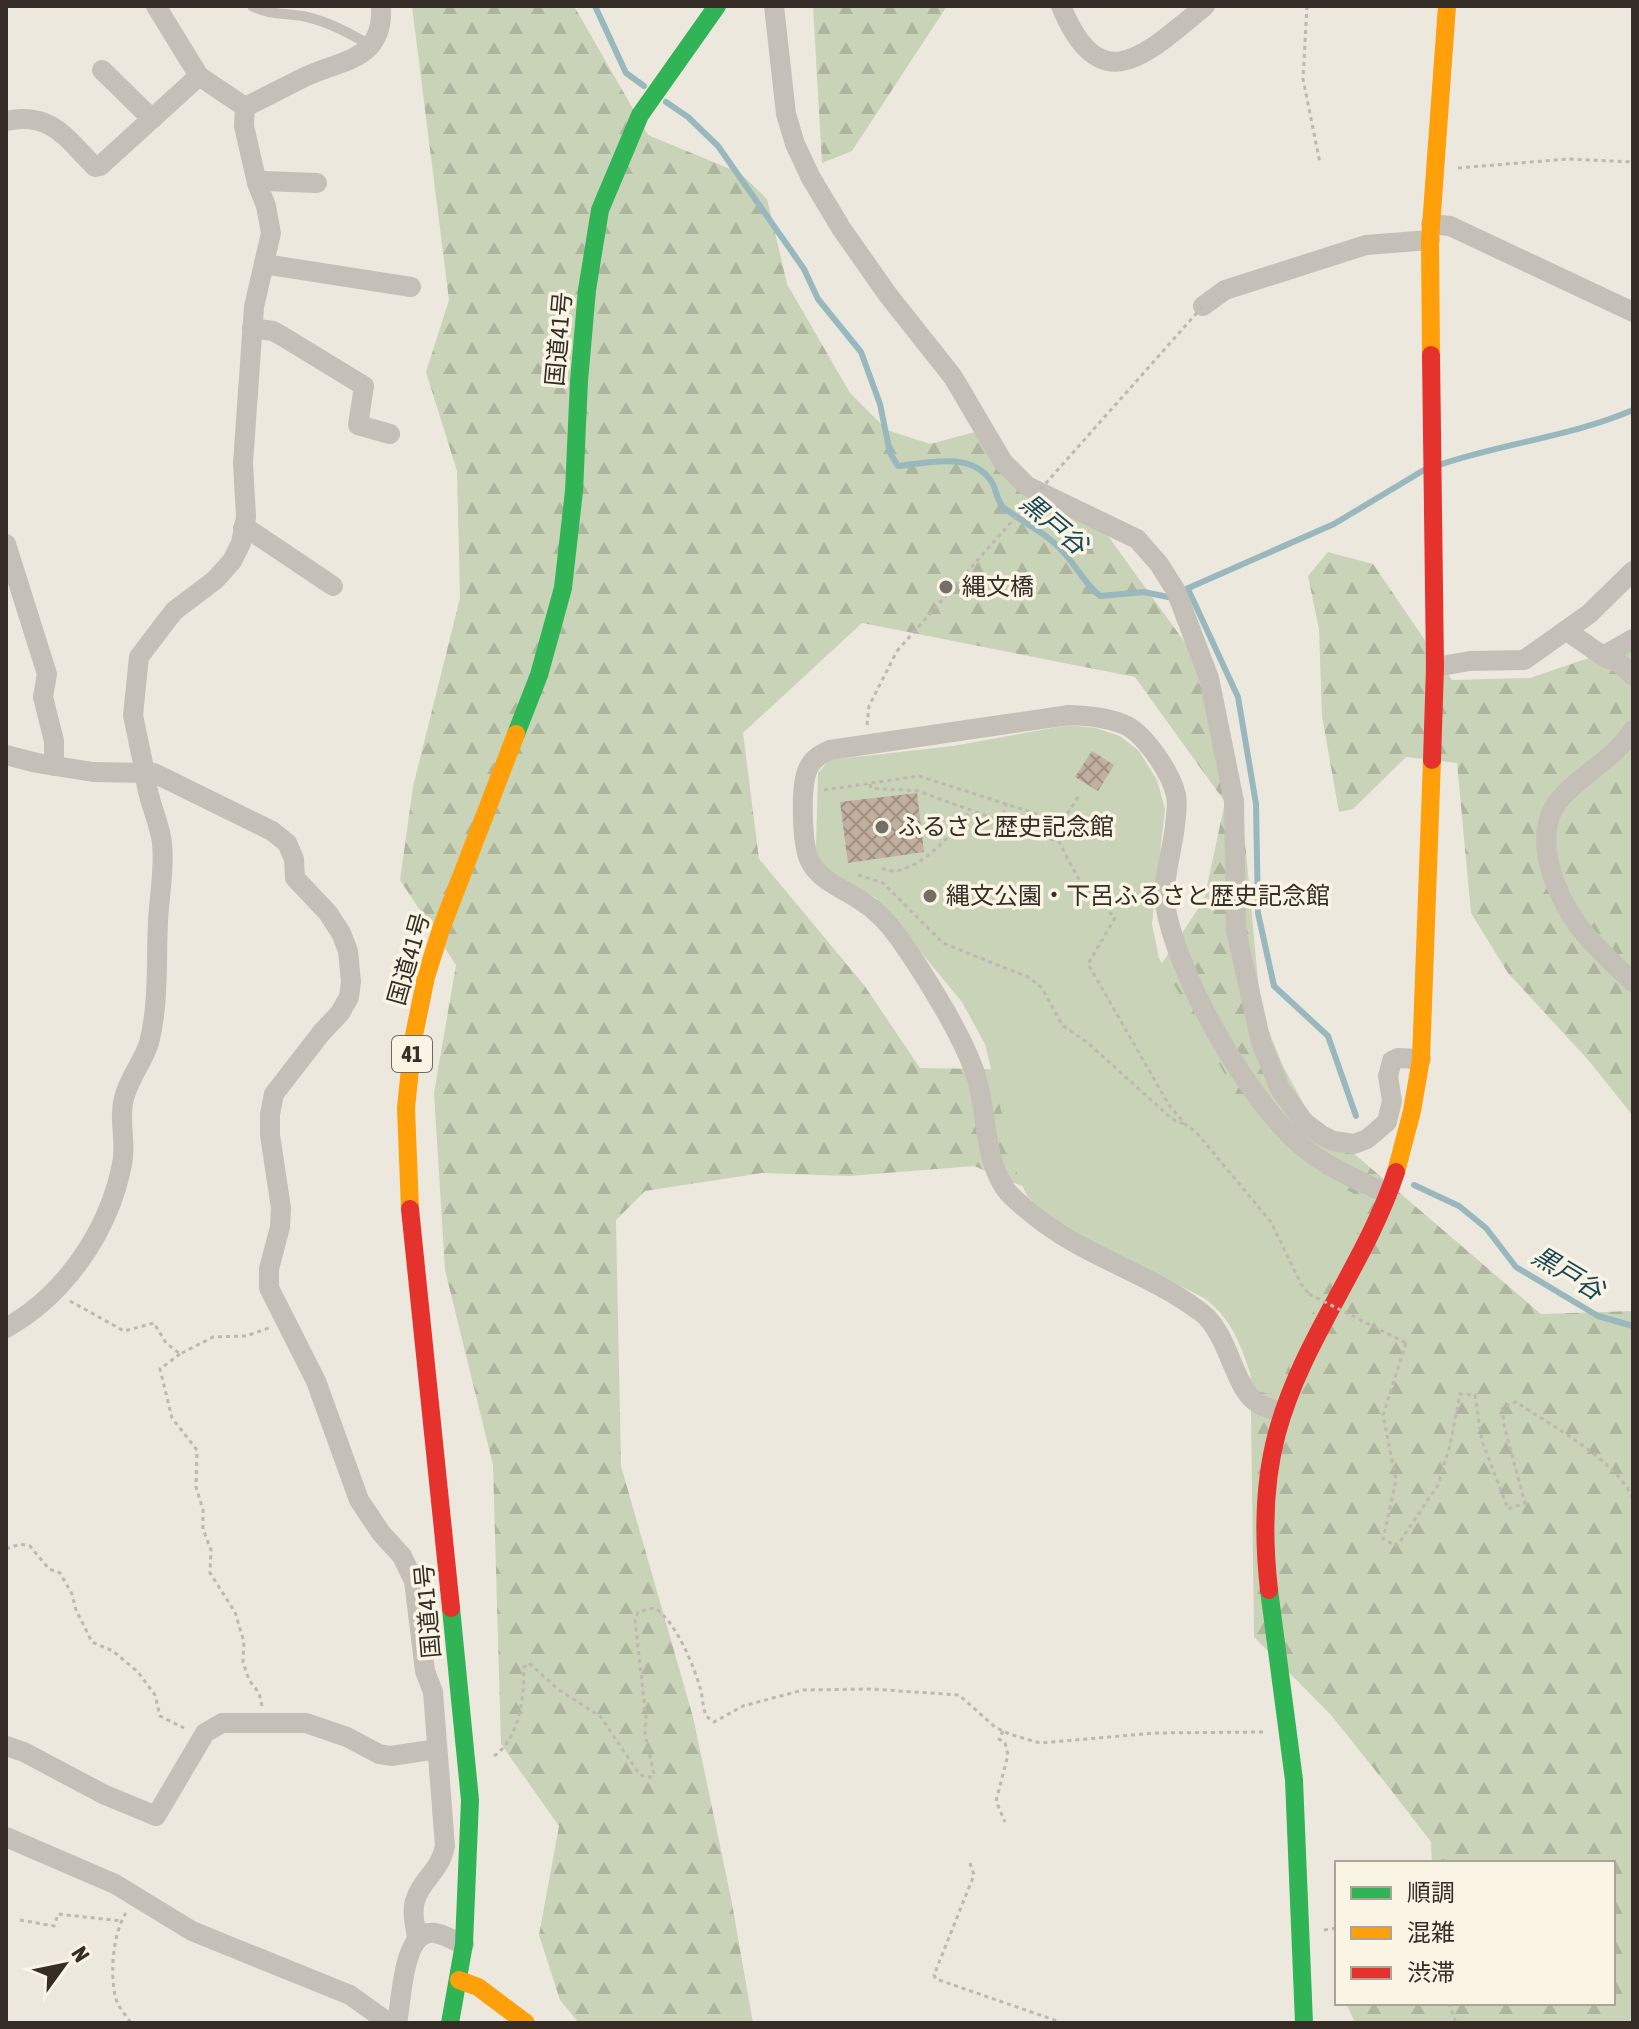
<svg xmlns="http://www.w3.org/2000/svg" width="1639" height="2029" font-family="'Asap Condensed','Noto Sans JP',sans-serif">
<defs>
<pattern id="forest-firs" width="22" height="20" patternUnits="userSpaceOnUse" patternTransform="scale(2)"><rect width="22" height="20" fill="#c9d3b8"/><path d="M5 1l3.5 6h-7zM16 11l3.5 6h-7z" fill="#adb59e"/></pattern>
<pattern id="building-cross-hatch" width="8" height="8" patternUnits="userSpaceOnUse" patternTransform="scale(2)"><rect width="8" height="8" fill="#c1af9f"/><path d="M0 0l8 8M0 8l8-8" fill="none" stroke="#9e8f81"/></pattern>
</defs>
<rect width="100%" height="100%" fill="#ece8de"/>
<g fill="url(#forest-firs)" fill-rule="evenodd">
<path d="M412 6H574L648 135 740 173 767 199 787 284 850 393 887 430 930 444 986 429 1013 465 1103 529 1186 644 1228 723 1244 831 1261 1012 1283 1066 1310 1116 1541 1314 1633 1311V2023H1355L1346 2003H1613V1863H1432L1431 1842 1391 1790 1331 1715 1254 1637 1250 1335 1265 1324 1091 1215 974 1166 849 1176 762 1173 645 1191 616 1220 621 1466 693 1717 731 1898 753 2023H579L560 2000 539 1935 559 1826 501 1744 493 1465 445 1270 434 1093 456 965 400 880 413 787 460 598 457 471 426 372 449 300ZM862 623 1135 677 1225 802 1204 900 1090 1071 920 1068 864 985 759 859 743 733Z"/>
<path d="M813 6H947L852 151 822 163Z"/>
<path d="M1328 552 1373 564 1452 680 1530 678 1633 643V1116L1590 1062 1508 973 1471 913 1457 763 1406 757 1353 809 1339 812 1322 716 1319 629 1308 576Z"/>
</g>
<path fill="#c9d3b8" d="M1069 725 1096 728 1120 736 1139 751 1157 780 1165 809 1152 924 1159 958 1255 1127 1284 1156 1318 1177 1353 1193 1362 1225 1299 1337 1280 1389 1268 1394 1257 1391C1242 1354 1238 1323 1204 1298L1062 1226 1027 1196 1015 1169 985 1044 962 1002 876 898 835 877 820 861 816 848 818 773 829 760 953 746Z"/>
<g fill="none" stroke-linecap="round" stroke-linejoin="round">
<g stroke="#99b8be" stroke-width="6">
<path d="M595 6 626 73 644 86"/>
<path d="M666 102 688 117 718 146 804 269 818 299 861 352 880 404 890 453 898 466C927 463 971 451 991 481 997 489 996 501 1004 508 1024 523 1048 534 1064 553 1077 567 1085 584 1100 596L1144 592 1168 597 1334 524 1424 470"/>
<path d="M1442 464C1505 443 1572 436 1633 410"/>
<path d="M1188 589 1238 697 1256 804 1258 913 1274 986 1328 1036 1356 1116"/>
<path d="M1414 1185 1459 1206 1486 1228 1516 1267 1598 1316 1633 1326"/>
</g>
</g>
<g fill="url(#building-cross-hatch)">
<path d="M1092 751 1114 765 1098 791 1075 777Z"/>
<path d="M917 793 924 852 848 863 840 802Z"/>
</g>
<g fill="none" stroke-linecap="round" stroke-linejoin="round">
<g stroke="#bdb8b0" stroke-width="3" stroke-dasharray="4 4" stroke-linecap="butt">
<path d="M1307 6 1303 79 1320 163"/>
<path d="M1458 168 1568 159 1633 162"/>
<path d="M867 725 869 706 897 651"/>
<path d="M870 784 871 788 918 791 1059 842 1078 878 1115 918 1088 964 1169 1105 1185 1124 1196 1132 1271 1222 1301 1284 1309 1294"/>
<path d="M824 790 919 776 1062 822 1080 794"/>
<path d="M1001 822 1006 804"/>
<path d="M882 868C910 883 955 832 970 811"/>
<path d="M858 875 883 883 943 943 1030 978 1042 988 1062 1025 1088 1043 1172 1119 1184 1124"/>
<path d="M70 1301 124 1331 154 1323 166 1343 180 1354 213 1337 246 1336 269 1328"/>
<path d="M1406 1343 1383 1415 1396 1480 1383 1539 1397 1546 1438 1485 1450 1445 1460 1394 1475 1395 1482 1441 1508 1509 1525 1503 1504 1425 1502 1407 1516 1402C1550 1425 1618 1461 1633 1499"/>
<path d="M180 1354 160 1369 172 1418 197 1450 196 1487 203 1510V1529L211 1550 210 1573 235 1612 244 1642 243 1662 249 1680 259 1693 262 1706"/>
<path d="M6 1549 20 1544 30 1546 49 1569 60 1573 72 1594 76 1610 92 1642 113 1651 138 1672 155 1695 160 1716 184 1728"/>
<path d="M1003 1731 999 1739 1005 1743 1008 1755 996 1801 1005 1822"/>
<path d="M494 1756C520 1738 524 1696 524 1667L529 1663 559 1690 600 1716 638 1772 644 1777H652L654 1774 645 1734 646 1718 635 1620 638 1612 654 1608C675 1619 695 1668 701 1691 703 1700 703 1708 706 1716L714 1722 743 1706 803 1690 871 1689 959 1695 995 1727 1009 1734 1040 1743 1155 1733 1263 1732"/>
<path d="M970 1863 974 1875 934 1975 936 1979 1063 2023"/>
<path d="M1443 1863V1855"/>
<path d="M126 1913C113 1933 110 1972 115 1995 117 2006 125 2014 131 2023"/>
<path d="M20 1920 54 1926 58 1914 122 1921"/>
<path d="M1324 1930 1337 1928"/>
<path d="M1449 2003 1456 2023"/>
</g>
<path stroke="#c5c0b7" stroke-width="10" d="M252 6C269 15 285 13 303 16 327 21 349 33 370 45"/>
<g stroke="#c5c0b7" stroke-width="20">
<path d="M156 6 199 76 245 107"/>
<path d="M774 6 786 114 795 144 811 178 841 228 888 295 953 377 1003 462 1027 486 1137 539 1159 564 1176 591 1209 678 1234 801 1236 930 1261 1042 1280 1089 1304 1122 1321 1135 1333 1141 1354 1144 1367 1139 1387 1122 1392 1101 1388 1076 1392 1061 1398 1058 1421 1059"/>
<path d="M1061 6C1101 104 1148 52 1205 6"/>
<path d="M102 70 152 119"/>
<path d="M245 107C266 97 286 86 307 76 344 59 384 60 381 6"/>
<path d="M6 121C51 111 66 138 95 167L100 166 199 76"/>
<path d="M257 183 264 181 317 183"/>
<path d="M1431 224 1450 226 1633 312"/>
<path d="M264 264 411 287"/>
<path d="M1203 306 1225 290 1366 245 1430 240"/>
<path d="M252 328 273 331 282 336 364 386 358 425 390 434"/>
<path d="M243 528 248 529 333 586"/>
<path d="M6 544 47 674 43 697 54 741V766"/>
<path d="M1567 631 1603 656 1621 664 1633 676"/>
<path d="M1603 656 1633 639"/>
<path d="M1435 667 1470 661 1524 660 1589 614 1633 571"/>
<path d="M1633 730C1616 757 1582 774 1561 798 1528 835 1557 901 1585 934 1599 951 1617 967 1633 982"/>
<path d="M6 755 37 763 93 772 145 773 133 715 139 657 174 611 215 580 232 561 241 543 246 517 243 463 254 307 271 233 266 206 257 183 244 126 245 107"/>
<path d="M6 1328C65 1295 109 1231 122 1164 127 1142 118 1121 124 1098 129 1078 143 1062 149 1043 159 1004 156 962 158 922 159 897 165 868 162 843 159 819 146 797 145 773H154L272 831 287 843 294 859 295 878 328 913 341 933 348 951 351 982 349 997 340 1013 322 1032 274 1094 270 1114V1135L281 1208 280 1227 269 1269V1288L316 1381 359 1500 381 1533 402 1556 414 1581 425 1671 433 1692 445 1846C440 1871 423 1878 416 1898 411 1910 415 1925 417 1937"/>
<path d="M1282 1412C1275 1410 1266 1408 1259 1404 1234 1391 1230 1335 1202 1313 1149 1272 1081 1256 1030 1212 1021 1205 1010 1196 1004 1187 982 1152 988 1107 974 1070 960 1031 923 972 899 938 888 922 876 910 860 900 842 888 819 881 809 859 802 842 800 786 808 769 812 759 820 754 830 750L1069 715C1088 716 1105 717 1123 724 1144 732 1171 773 1176 795 1178 804 1176 816 1175 825 1173 848 1162 881 1165 903 1175 973 1249 1103 1304 1148 1329 1168 1359 1181 1388 1194"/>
<path d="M6 1746 24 1752 103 1794 156 1816 205 1733 222 1723H306L347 1737 379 1754 391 1756 437 1749"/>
<path d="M6 1837 115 1884 192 1931 350 1995 389 2023"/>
<path d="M397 2023C402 2000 402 1928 435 1933 444 1934 455 1942 464 1944"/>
</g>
<g stroke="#30b455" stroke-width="18">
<path d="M516 734 539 675 563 588 574 491 579 381 587 290 600 210 640 115 717 6"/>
<path d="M1269 1590 1294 1780 1304 2023"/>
<path d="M450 2023 464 1944 470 1800 451 1608"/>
</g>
<g stroke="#ff9f0a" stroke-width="18">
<path d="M1431 355 1430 240 1447 6"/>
<path d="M1396 1172 1412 1111 1421 1059 1432 760"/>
<path d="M410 1209 406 1108 413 1040 426 977 441 929 516 734"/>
<path d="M459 1980 478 1987 526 2023"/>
</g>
<g stroke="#e5322d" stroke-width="18">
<path d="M1431 355 1435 667 1432 760"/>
<path d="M410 1209 451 1608"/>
<path d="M1269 1590C1263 1537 1263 1485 1277 1433 1302 1340 1366 1263 1396 1172"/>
</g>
<g stroke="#bdb8b0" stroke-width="3" stroke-dasharray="4 4" stroke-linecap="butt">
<path d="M897 651 1203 306"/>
<path d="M1309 1294 1406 1343"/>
</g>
</g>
<g fill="#756e66" stroke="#faf4e4" stroke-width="3">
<circle cx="946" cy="587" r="8"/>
<circle cx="882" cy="827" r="8"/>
<circle cx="930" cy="896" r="8"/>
</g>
<g text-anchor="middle" stroke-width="7" stroke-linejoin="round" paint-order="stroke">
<rect fill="#faf4e4" stroke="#70695f" stroke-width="2" x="392" y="1036" width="40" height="36" rx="6"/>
<g font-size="22" font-weight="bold" fill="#352d26">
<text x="412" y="1062">41</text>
</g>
<g font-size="24" fill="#352d26" stroke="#faf4e4">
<text transform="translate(559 339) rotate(-85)" y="8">国道41号</text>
<text transform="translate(409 959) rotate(-74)" y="8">国道41号</text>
<text transform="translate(428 1611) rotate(-95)" y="8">国道41号</text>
</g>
<g font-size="24" fill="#352d26" stroke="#faf4e4" text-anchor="start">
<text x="962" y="595">縄文橋</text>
<text x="898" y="835">ふるさと歴史記念館</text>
<text x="946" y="904">縄文公園・下呂ふるさと歴史記念館</text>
</g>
<g font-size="26" font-style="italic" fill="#1a4958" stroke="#faf4e4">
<text transform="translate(1054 524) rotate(40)" y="9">黒戸谷</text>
<text transform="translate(1568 1273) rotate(31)" y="9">黒戸谷</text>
</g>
</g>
<rect width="1639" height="2029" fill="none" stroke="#352d26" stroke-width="16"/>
<rect x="1335" y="1861" width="280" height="144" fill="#faf4e4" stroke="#aba498" stroke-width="2"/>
<rect x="1351" y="1887" width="40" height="12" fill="#30b455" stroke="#aba498" stroke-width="2"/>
<text x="1407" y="1901" font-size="24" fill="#352d26">順調</text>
<rect x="1351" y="1927" width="40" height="12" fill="#ff9f0a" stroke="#aba498" stroke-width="2"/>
<text x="1407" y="1941" font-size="24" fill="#352d26">混雑</text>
<rect x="1351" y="1967" width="40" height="12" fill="#e5322d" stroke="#aba498" stroke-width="2"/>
<text x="1407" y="1981" font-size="24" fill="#352d26">渋滞</text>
<g transform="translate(64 1965) rotate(57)" stroke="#faf4e4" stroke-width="6" paint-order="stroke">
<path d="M0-6L14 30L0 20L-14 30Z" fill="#352d26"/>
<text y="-12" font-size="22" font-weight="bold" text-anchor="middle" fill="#352d26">N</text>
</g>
</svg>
